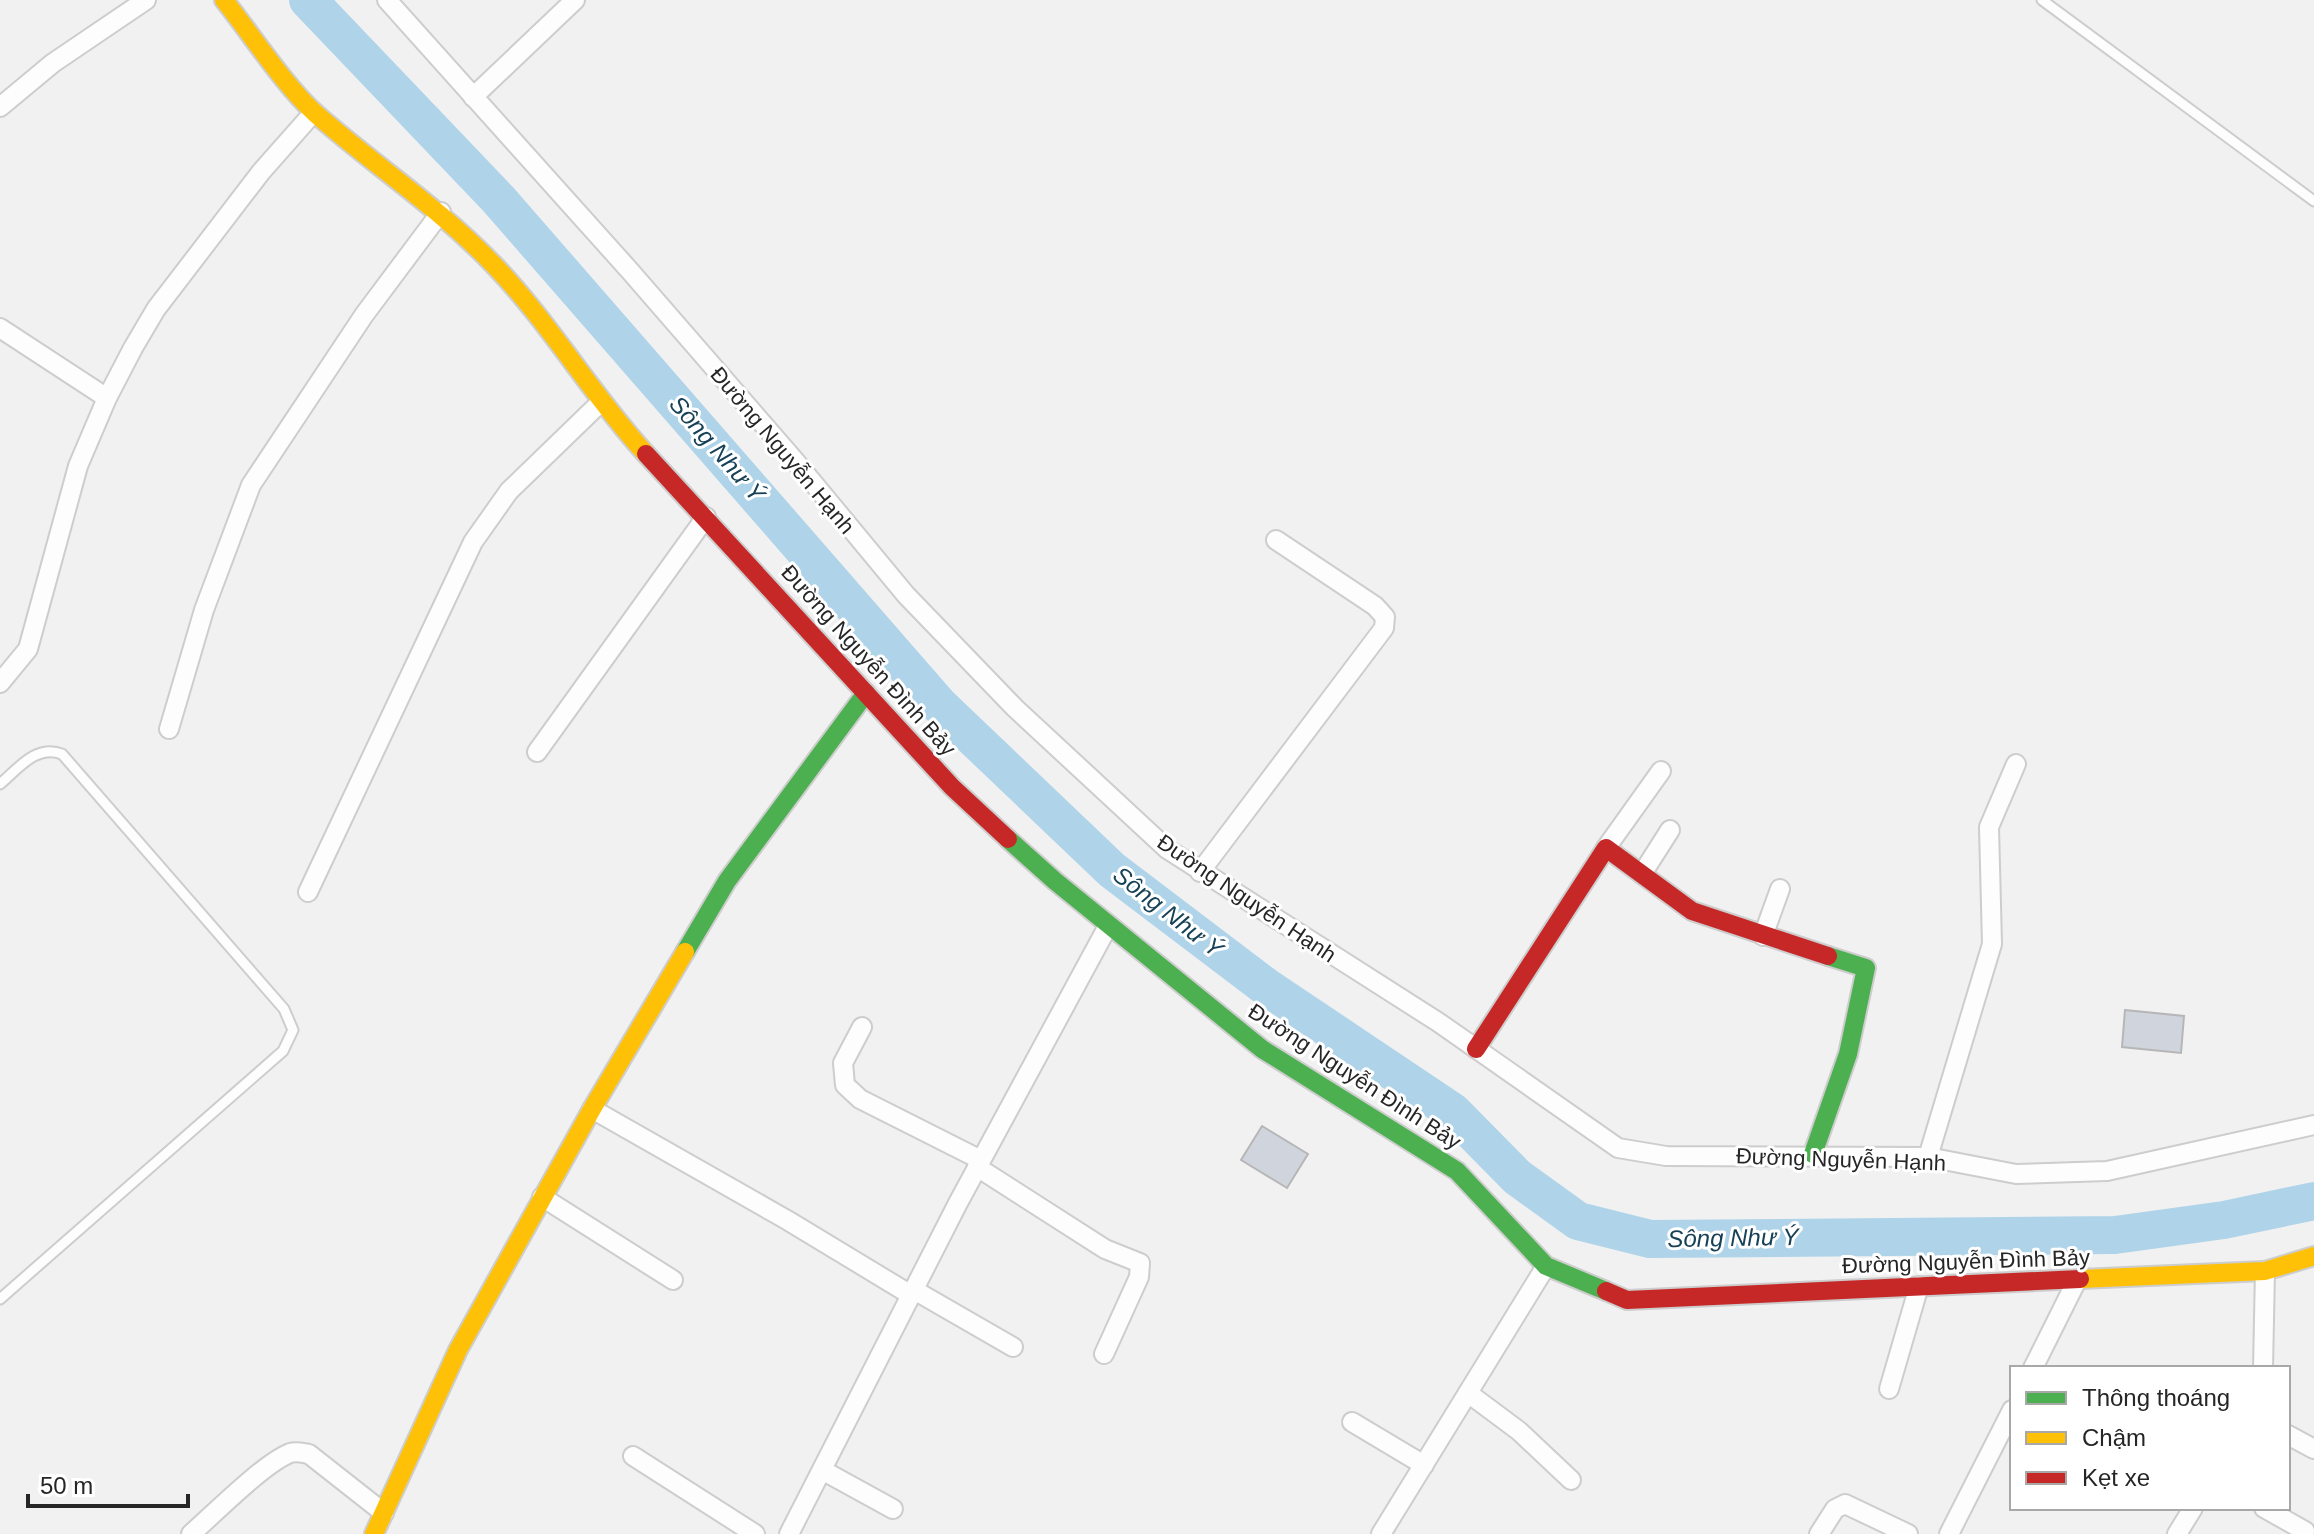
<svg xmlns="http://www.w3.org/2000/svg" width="2314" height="1534" font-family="Arial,sans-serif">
<rect width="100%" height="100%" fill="#f1f1f1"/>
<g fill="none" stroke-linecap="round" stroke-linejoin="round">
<path stroke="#afd4e9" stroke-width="38" d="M308 0 499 200 939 705 1112 870 1265 986 1453 1112 1517 1177 1578 1221 1650 1239 2115 1235 2224 1220 2314 1201"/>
</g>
<g fill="#d0d4dd" stroke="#b6b6b6" stroke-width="2">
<path d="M2125 1010 2184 1016 2181 1053 2122 1047Z"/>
<path d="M1262 1126 1308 1154 1287 1188 1241 1160Z"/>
</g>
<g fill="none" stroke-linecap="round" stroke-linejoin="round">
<g stroke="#cdcdcd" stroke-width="13">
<g id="lane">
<path d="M2042 0 2314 201"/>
<path d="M0 784C18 769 36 744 62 754L284 1009 293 1030 283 1051 0 1299"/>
</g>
</g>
<g stroke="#cdcdcd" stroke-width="22">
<g id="street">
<path d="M387 0 630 271 795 461 906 595 1015 708 1167 849 1438 1022 1618 1148 1666 1156 1928 1157 2016 1174 2107 1171 2314 1125"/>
<path d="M473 97 575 0"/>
<path d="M0 107 53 63 146 0"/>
<path d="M0 328 107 398"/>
<path d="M0 683 28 649 78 466 107 398 133 348 156 309 261 172 314 112"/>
<path d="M169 729 204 610 251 485 364 315 441 212"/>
<path d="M537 752 706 517"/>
<path d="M1606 848 1661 771"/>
<path d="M1200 872 1384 628 1385 617 1375 606 1276 540"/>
<path d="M1642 874 1670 830"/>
<path d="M308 892 473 542 509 491 601 402"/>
<path d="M1763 936 1780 889"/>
<path d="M862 1027 843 1063 845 1085 860 1099 981 1160"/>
<path d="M592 1109 787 1220 911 1295"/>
<path d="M1928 1157 1992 944 1989 827 2016 764"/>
<path d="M977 1167 1105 1249 1140 1263 1139 1277 1104 1354"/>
<path d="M542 1197 673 1280"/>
<path d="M914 1290 1013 1347"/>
<path d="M2033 1368 2077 1280"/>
<path d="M2263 1368 2265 1271"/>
<path d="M1889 1389 1919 1286"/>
<path d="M1468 1393 1519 1431 1571 1480"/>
<path d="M1352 1422 1424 1465"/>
<path d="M2288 1435 2314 1449"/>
<path d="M633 1456 755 1534"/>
<path d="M822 1470 893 1509"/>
<path d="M2264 1508 2305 1531"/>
<path d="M191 1534C215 1513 263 1464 290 1453 297 1451 303 1453 309 1454L384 1513"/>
<path d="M789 1534 958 1203 1108 926"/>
<path d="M1381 1534 1546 1266"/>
<path d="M1819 1534 1835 1509 1845 1504 1908 1534"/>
<path d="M1949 1534 2012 1410"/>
<path d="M2177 1534 2193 1508"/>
</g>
</g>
<g stroke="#cdcdcd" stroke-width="22">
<g id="fast">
<path d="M1008 839 1055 881 1262 1049 1457 1171 1546 1266 1606 1291"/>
<path d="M685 952 727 881 866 693"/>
<path d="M1813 1154 1848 1054 1866 968 1828 956"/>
</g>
</g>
<g stroke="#cdcdcd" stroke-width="22">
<g id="slow">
<path d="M224 0C251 34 285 86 316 114 375 166 437 206 493 264 550 323 591 394 646 454"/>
<path d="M2080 1279 2265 1271 2314 1256"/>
<path d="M374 1534 458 1350 592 1109 685 952"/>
</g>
</g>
<g stroke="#cdcdcd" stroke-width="22">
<g id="jam">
<path d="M646 454 952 787 1008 839"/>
<path d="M1476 1049 1606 848 1692 911 1828 956"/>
<path d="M1606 1291 1627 1300 2080 1279"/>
</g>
</g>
<use href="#lane" stroke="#fdfdfd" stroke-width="9"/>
<use href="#street" stroke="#fdfdfd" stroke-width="18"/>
<use href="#fast" stroke="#4caf50" stroke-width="18"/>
<use href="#slow" stroke="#ffc107" stroke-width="18"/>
<use href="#jam" stroke="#c62828" stroke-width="18"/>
</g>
<g text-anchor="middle" stroke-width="6" stroke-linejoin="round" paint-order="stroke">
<g font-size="22" fill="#262627" stroke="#fff">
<text transform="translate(783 450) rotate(50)" y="8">Đường Nguyễn Hạnh</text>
<text transform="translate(869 660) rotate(48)" y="8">Đường Nguyễn Đình Bảy</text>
<text transform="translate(1247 898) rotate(34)" y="8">Đường Nguyễn Hạnh</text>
<text transform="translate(1355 1076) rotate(33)" y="8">Đường Nguyễn Đình Bảy</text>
<text transform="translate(1841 1159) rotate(2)" y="8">Đường Nguyễn Hạnh</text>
<text transform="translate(1966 1261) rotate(-2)" y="8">Đường Nguyễn Đình Bảy</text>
</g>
<g font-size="24" font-style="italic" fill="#164157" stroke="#fff">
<text transform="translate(717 449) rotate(49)" y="8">Sông Như Ý</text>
<text transform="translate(1168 912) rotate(38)" y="8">Sông Như Ý</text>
<text transform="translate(1733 1238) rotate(-1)" y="8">Sông Như Ý</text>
</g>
</g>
<rect x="2010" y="1366" width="280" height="144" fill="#ffffff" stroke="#a8a8a9" stroke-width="2"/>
<rect x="2026" y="1392" width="40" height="12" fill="#4caf50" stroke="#a8a8a9" stroke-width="2"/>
<text x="2082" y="1406" font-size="24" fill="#262627">Thông thoáng</text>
<rect x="2026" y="1432" width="40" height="12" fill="#ffc107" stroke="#a8a8a9" stroke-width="2"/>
<text x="2082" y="1446" font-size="24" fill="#262627">Chậm</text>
<rect x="2026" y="1472" width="40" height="12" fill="#c62828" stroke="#a8a8a9" stroke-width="2"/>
<text x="2082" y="1486" font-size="24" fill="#262627">Kẹt xe</text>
<path d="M28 1494v12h160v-12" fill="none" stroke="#262627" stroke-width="4"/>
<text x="40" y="1494" font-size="24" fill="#262627" stroke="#ffffff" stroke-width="6" paint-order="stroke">50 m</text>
</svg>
